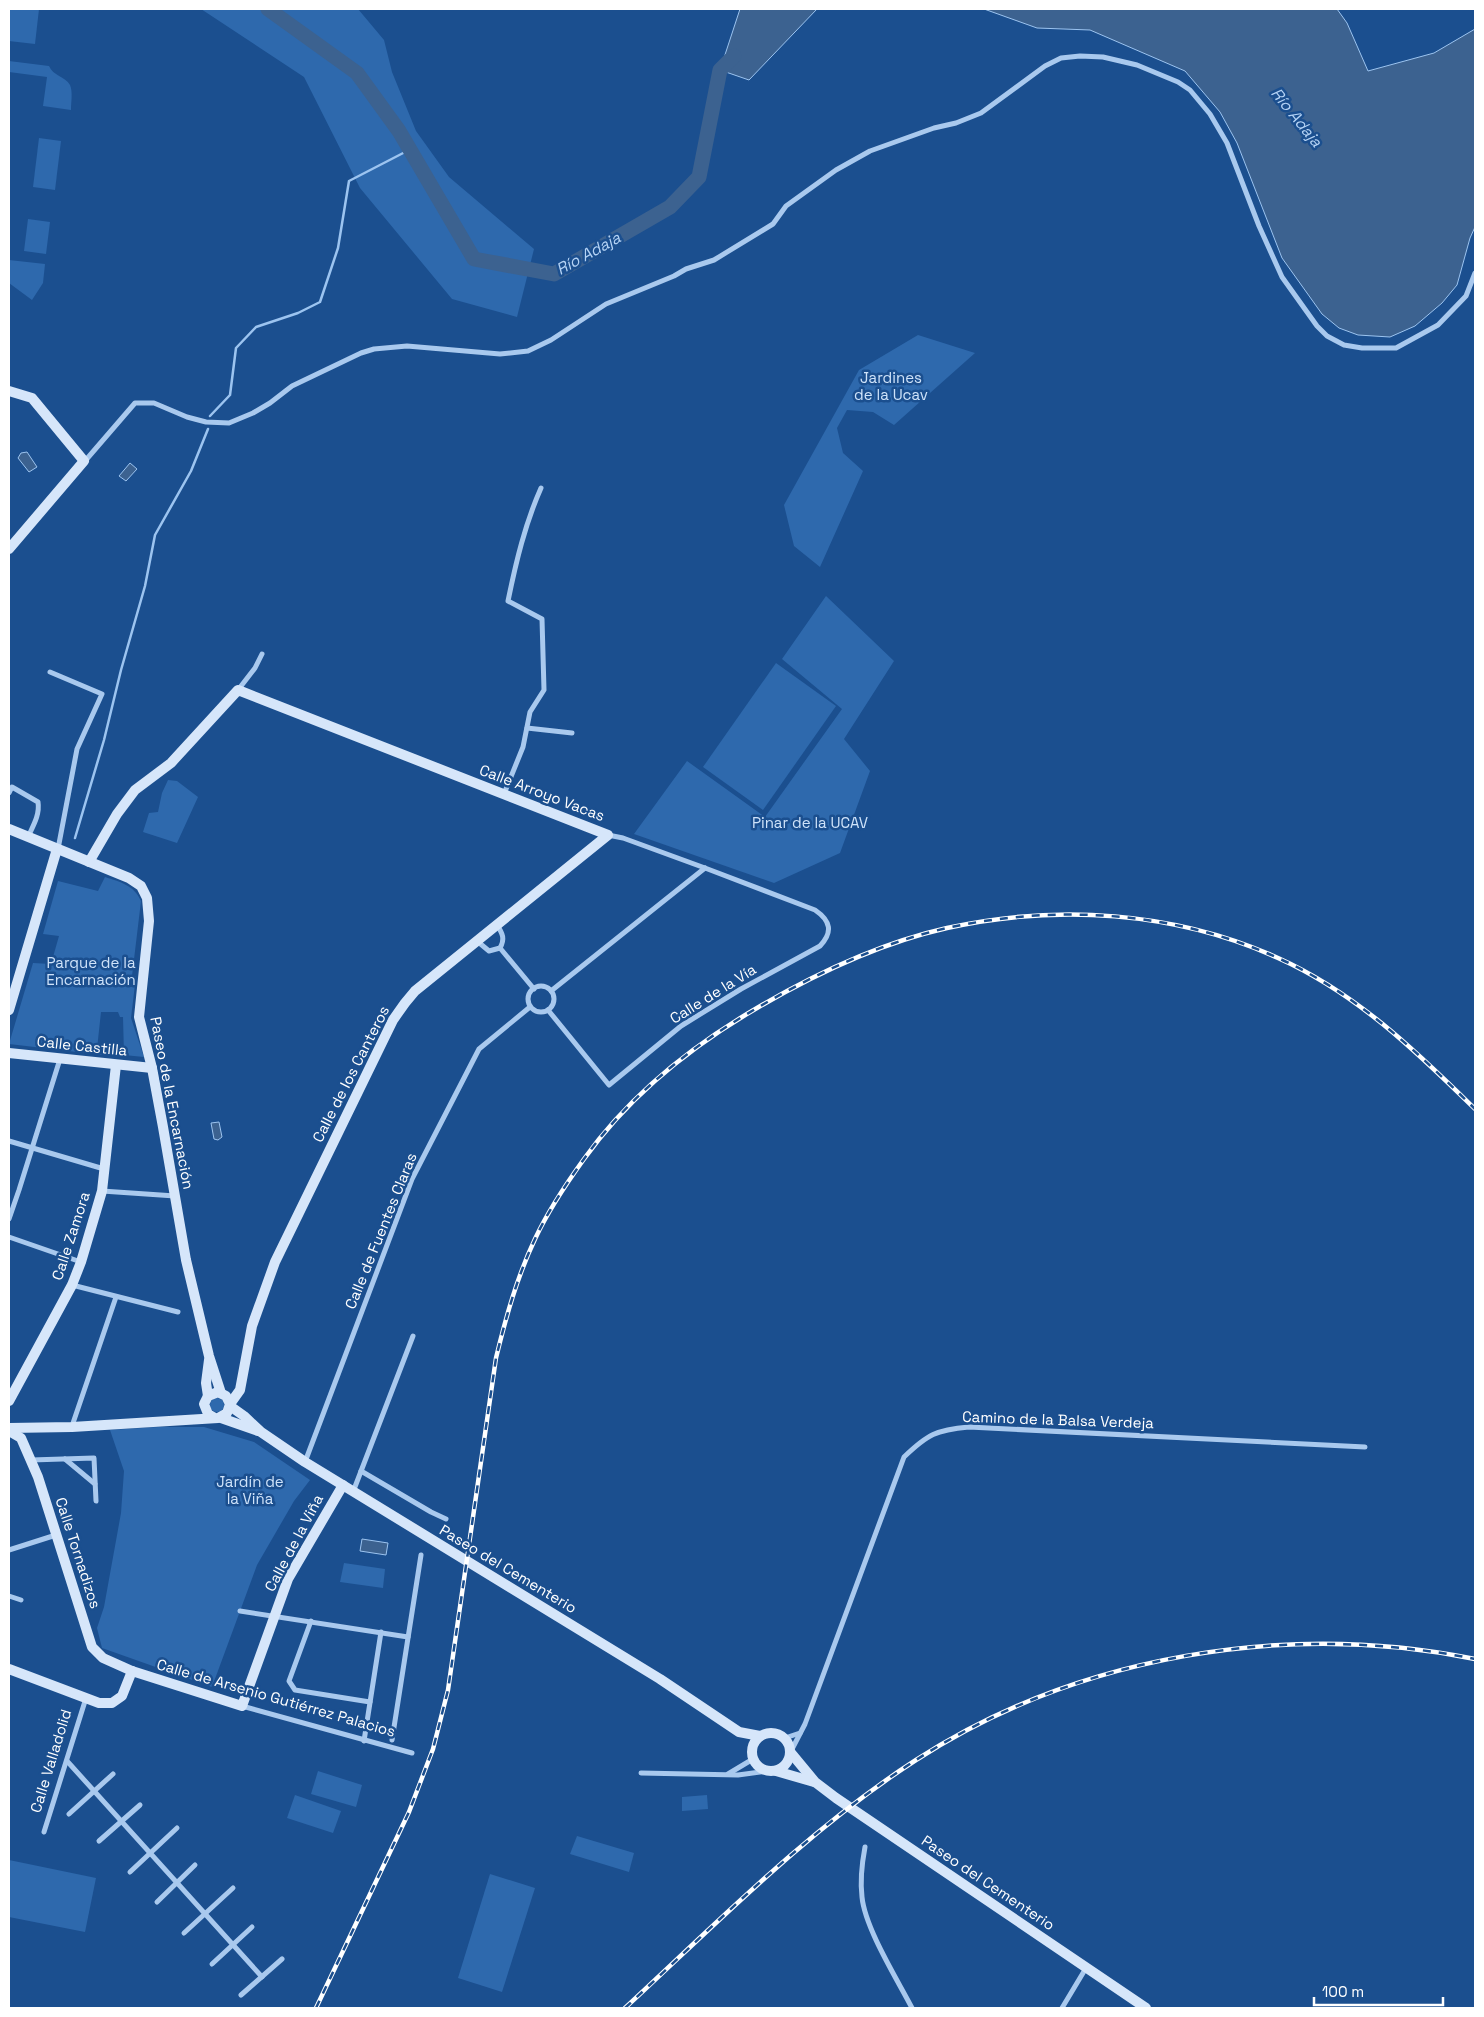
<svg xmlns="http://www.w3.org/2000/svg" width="1484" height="2017" font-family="'Space Grotesk',sans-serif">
<rect width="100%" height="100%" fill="#1b4f8f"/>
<g fill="#2e69ad">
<path d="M9 9H39L35 44 9 41Z"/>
<path d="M201 9H358L384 40 392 72 416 131 449 177 534 249 517 317 452 299 360 188 304 77Z"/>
<path d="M9 61 49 66C53 76 65 76 70 85 73 92 71 102 71 110L43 106 47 77 9 72Z"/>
<path d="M39 138 61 141 55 190 33 187Z"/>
<path d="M28 219 50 222 46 254 24 251Z"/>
<path d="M9 260 45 264 43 283 32 300 9 283Z"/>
<path d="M918 335 975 353 894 425 873 412 847 410 837 428 843 453 863 471 820 567 794 546 784 505 859 370Z"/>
<path d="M826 596 894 661 844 739 870 771 840 853 774 883 634 834 687 761 765 817 842 709 782 659Z"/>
<path d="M776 663 836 706 763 810 703 767Z"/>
<path d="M168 780 177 781 198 797 177 843 143 832 149 813 158 812 162 793Z"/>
<path d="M105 877C120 882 134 885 141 901L132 976H136L131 1018 144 1057 124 1055 123 1017H120L118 1012H101L97 1049 112 1052 111 1056 9 1044 33 963 51 964 59 936 43 934 58 881 98 891Z"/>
<circle cx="217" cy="1405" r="7"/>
<path d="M158 1427H204L254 1442 310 1480 294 1501 257 1565 212 1687 102 1648 97 1628 104 1607 121 1513 124 1471 110 1430Z"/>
<path d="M344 1563 385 1569 383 1588 340 1582Z"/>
<path d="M318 1771 362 1785 356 1807 311 1794Z"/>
<path d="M295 1795 341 1811 333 1833 287 1818Z"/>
<path d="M707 1795 708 1809 682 1811V1797Z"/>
<path d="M577 1836 634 1853 629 1872 570 1854Z"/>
<path d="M9 1860 96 1878 85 1932 9 1917Z"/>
<path d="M490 1874 535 1888 502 1992 458 1978Z"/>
</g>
<g fill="#3c6290" stroke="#9cc4f0">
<path d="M740 9H817L749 80 720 70Z"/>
<path d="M984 9H1337L1347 23 1368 71 1434 53 1475 29V227L1470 238 1457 285 1442 303 1415 326 1390 337 1358 335 1339 328 1322 314 1282 258 1237 143 1220 112 1185 71 1090 30 1037 28Z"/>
<path d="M27 452 37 467 29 472 18 458 21 453Z"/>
<path d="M130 463 137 469 126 481 119 476Z"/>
<path d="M219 1122 222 1137 218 1140 214 1139 211 1123Z"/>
<path d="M362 1539 388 1543 386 1555 360 1551Z"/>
</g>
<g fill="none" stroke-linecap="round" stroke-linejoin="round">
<g stroke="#9cc4f0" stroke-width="2.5">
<path d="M210 416 230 395 236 348 256 327 298 313 320 302 338 248 349 181 409 150"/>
<path d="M75 838 104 740 121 670 145 586 155 535 191 471 208 429"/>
</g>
<path stroke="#3c6290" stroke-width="15" d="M268 9 357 73 399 131 474 259 554 274 670 207 699 177 720 70 734 56"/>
<g stroke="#a9c9ee" stroke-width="5">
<path d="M85 461 135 403H154L187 417 206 422 229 423 253 413 270 403 292 386 361 353 374 349 407 346 500 354 528 351 551 340 606 304 674 276 686 269 714 260 773 224 786 206 836 170 870 151 934 128 956 123 981 113 1045 66 1061 58 1080 56 1103 57 1137 65 1178 82 1190 90 1210 114 1227 143 1259 226 1282 277 1317 326 1327 336 1344 345 1362 348H1396L1438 325 1466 296 1475 273"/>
<path d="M50 672 102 694 77 749 58 849"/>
<path d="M238 690 255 668 262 654"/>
<path d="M527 728 572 733"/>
<path d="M9 793 12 787 38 802C40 815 33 826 28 837"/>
<path d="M504 794 523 747 530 712 544 690 542 619 508 601C516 562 525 524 541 488"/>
<path d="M477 941 489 951 500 948C505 939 503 934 497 925"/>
<path d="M500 948 534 989"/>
<circle cx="541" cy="999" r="13"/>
<path d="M551 991 705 868"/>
<path d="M548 1010 609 1085 681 1026 741 989 820 946C833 932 831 921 815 910L705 868 623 838 608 835"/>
<path d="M9 1141 104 1169"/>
<path d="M102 1191 175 1196"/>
<path d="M9 1219 19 1190 60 1059"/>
<path d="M9 1237 81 1262"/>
<path d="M72 1285 178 1312"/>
<path d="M72 1426 116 1297"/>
<path d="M65 1459 95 1484"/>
<path d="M31 1460 94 1458 96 1501"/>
<path d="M305 1462 412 1179 479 1049 530 1007"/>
<path d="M361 1471 431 1512 446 1519"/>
<path d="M353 1492 413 1336"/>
<path d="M9 1550 56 1535"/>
<path d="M9 1596 21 1600"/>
<path d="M240 1611 408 1637"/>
<path d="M311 1621 289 1681 295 1690 370 1702"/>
<path d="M242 1706 412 1753"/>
<path d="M785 1738 800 1733"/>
<path d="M392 1740 421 1555"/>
<path d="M364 1741 381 1632"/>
<path d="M790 1753 805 1724 904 1457C928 1434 936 1430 969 1427L1365 1447"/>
<path d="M67 1761 262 1977"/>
<path d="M641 1773 738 1775 767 1771"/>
<path d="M728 1774 753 1759"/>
<path d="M69 1814 113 1774"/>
<path d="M44 1832 86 1698"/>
<path d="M99 1841 140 1805"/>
<path d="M865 1847C862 1863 860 1881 862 1897 865 1928 897 1979 912 2008"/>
<path d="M130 1872 177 1828"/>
<path d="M157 1902 195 1865"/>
<path d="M184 1933 233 1888"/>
<path d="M212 1964 252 1927"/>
<path d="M241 1995 282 1959"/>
<path d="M1062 2008 1086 1968"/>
</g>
<g stroke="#d6e6fa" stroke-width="10">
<path d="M9 391 32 398 84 461 9 549"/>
<path d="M9 829 129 878 141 886 147 898 149 921 139 1017 152 1068 163 1127 186 1260 209 1356 221 1393"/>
<path d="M89 862 117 814 135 790 171 763 238 690 608 835 415 991 405 1003 393 1020 275 1262 252 1326 240 1390 230 1404"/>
<path d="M9 1010 57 849"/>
<path d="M9 1053 152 1068"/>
<path d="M208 1396 206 1383 209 1360"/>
<path d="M9 1401 72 1285 81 1262 102 1191 116 1065"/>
<path d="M230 1406 244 1416 261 1432 305 1462 660 1679 739 1732 760 1736"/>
<path d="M221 1418 258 1431"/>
<path d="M9 1428 72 1427 218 1418 227 1413 230 1404 226 1396 218 1392 208 1396 204 1404 208 1414 215 1418"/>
<path d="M9 1431 21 1438 38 1477 92 1647 103 1658 132 1671 242 1706 288 1579 343 1485"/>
<path d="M9 1669 99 1703H112L122 1696 132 1671"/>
<circle cx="771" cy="1752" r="19"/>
<path d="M791 1753 815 1782 836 1798 1146 2008"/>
<path d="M776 1771 814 1782"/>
</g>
<g stroke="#fff" stroke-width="4.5">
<g id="rail">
<path d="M316 2008 409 1812 433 1749 448 1690 496 1358C506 1317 517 1277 535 1239 548 1211 566 1184 584 1159 629 1096 690 1047 757 1008 815 974 880 943 947 928 1056 904 1175 911 1278 958 1356 993 1415 1050 1475 1109"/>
<path d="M625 2008C718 1922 809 1829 916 1760 1078 1655 1287 1621 1475 1659"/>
</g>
</g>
<use href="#rail" stroke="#1b4f8f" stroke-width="2.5" stroke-dasharray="8" stroke-linecap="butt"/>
</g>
<g text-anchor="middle" stroke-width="5" stroke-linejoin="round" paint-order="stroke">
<g font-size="15" fill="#cfe3fa" stroke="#1b4f8f">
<text x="891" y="383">Jardines<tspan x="891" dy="17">de la Ucav</tspan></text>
<text x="810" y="828">Pinar de la UCAV</text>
<text x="91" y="968">Parque de la<tspan x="91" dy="17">Encarnación</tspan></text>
<text x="250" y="1487">Jardín de<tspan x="250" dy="17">la Viña</tspan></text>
</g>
<g font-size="15" fill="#fff" stroke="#1b4f8f">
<text transform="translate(542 793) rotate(21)" y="5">Calle Arroyo Vacas</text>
<text transform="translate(713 994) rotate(-32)" y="5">Calle de la Vía</text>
<text transform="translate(82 1046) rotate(6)" y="5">Calle Castilla</text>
<text transform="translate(351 1074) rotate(-63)" y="5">Calle de los Canteros</text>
<text transform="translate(172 1103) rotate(79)" y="5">Paseo de la Encarnación</text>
<text transform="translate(381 1231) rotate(-68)" y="5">Calle de Fuentes Claras</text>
<text transform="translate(71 1236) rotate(-72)" y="5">Calle Zamora</text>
<text transform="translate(1058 1420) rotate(2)" y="5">Camino de la Balsa Verdeja</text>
<text transform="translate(294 1543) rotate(-62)" y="5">Calle de la Viña</text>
<text transform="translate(78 1553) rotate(72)" y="5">Calle Tornadizos</text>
<text transform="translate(508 1569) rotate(31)" y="5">Paseo del Cementerio</text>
<text transform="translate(276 1698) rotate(16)" y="5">Calle de Arsenio Gutiérrez Palacios</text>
<text transform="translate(51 1761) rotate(-73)" y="5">Calle Valladolid</text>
<text transform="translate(988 1883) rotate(34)" y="5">Paseo del Cementerio</text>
</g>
<g font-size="16" font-style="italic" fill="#b5d3f5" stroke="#1b4f8f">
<text transform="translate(1297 117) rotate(51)" y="6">Río Adaja</text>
<text transform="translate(588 253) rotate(-29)" y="6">Río Adaja</text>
</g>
</g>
<rect width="1484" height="2017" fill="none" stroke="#ffffff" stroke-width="20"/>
<path d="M1314 1997v8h129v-8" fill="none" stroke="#ffffff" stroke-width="2.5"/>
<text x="1322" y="1997" font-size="15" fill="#ffffff" stroke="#1b4f8f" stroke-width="4" paint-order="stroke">100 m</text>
</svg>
